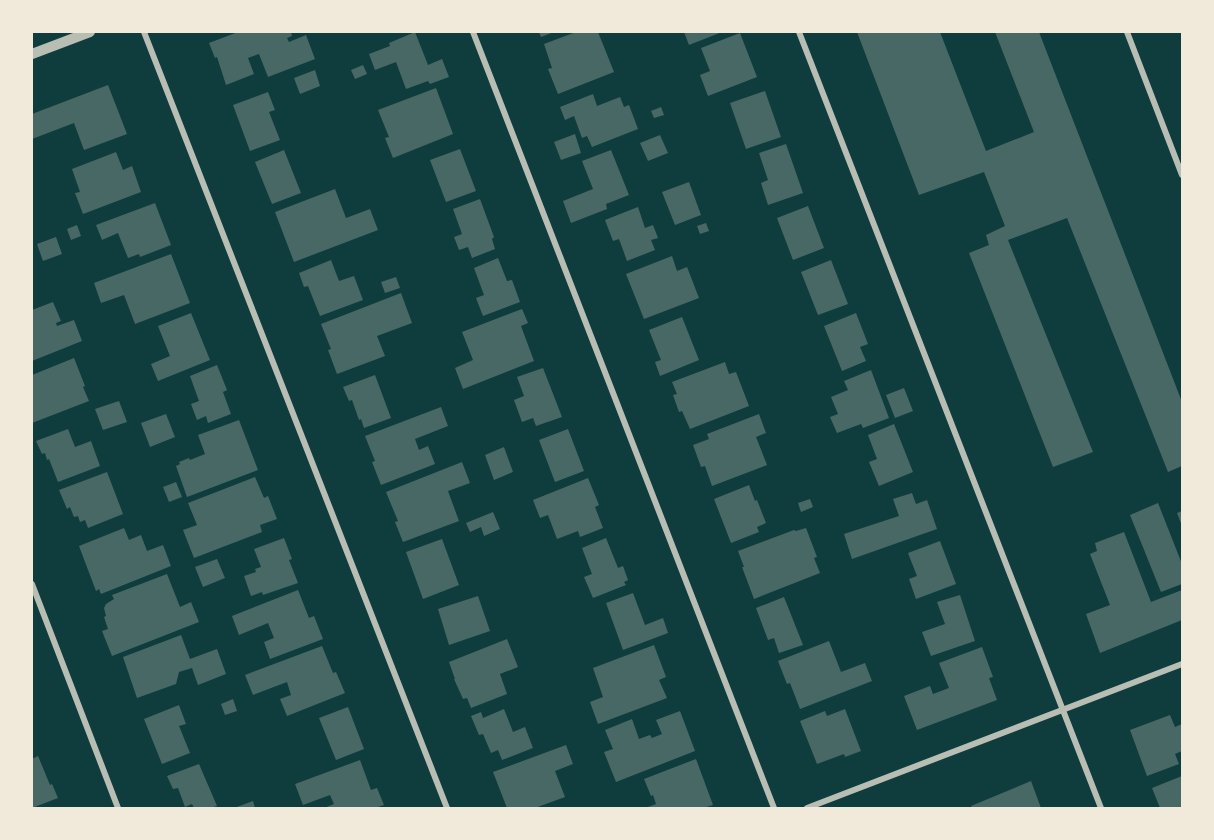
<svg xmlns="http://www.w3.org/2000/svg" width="1214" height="840" font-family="Montserrat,sans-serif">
<rect width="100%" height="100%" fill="#0f3d3e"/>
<g fill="#486865">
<path d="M238 32H291L292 36 287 38 289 42 306 35 315 59 268 77 259 54 248 58 254 74 226 85 217 57 215 58 209 43Z"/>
<path d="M415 32 428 65 442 59 449 77 430 84 428 81 406 89 396 62 375 70 369 54 390 46 389 43Z"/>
<path d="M539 32H554L541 37Z"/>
<path d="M576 32H598L614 72 558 94 548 69 552 68 544 44Z"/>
<path d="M684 32H722L689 45Z"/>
<path d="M857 32H940L986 151 1034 132 995 32H1039L1182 402V466L1168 472 1067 218 1008 240 1093 452 1053 467 969 253 989 245 986 235 1005 226 984 172 919 195Z"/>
<path d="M740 33 757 77 708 96 700 75 710 71 701 48Z"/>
<path d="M363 65 367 74 355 79 351 70Z"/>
<path d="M315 70 320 86 300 94 294 78Z"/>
<path d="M108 85 127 134 84 150 74 123 32 139V114Z"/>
<path d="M436 88 453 134 393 158 385 138 389 137 378 110Z"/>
<path d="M765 91 781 137 746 149 730 103Z"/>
<path d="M268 92 275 110 269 112 280 140 250 151 233 105Z"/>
<path d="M593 94 597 106 620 97 624 107 629 105 638 129 592 147 587 136 582 138 574 116 565 120 560 107Z"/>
<path d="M661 107 664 115 654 118 651 111Z"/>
<path d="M575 134 581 153 561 160 554 142Z"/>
<path d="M660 135 668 153 648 161 640 143Z"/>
<path d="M786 144 803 193 768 205 761 183 768 180 759 153Z"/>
<path d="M460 149 476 191 446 202 430 160Z"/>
<path d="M284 150 301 193 272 204 255 162Z"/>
<path d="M611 150 629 195 606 204 607 209 571 223 563 201 593 189 582 161Z"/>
<path d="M116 152 123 170 132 166 141 192 83 214 75 193 80 192 72 169Z"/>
<path d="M689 182 701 215 675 225 662 192Z"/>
<path d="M335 189 346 218 370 209 378 230 294 262 275 212Z"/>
<path d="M480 199 494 237 492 239 495 249 472 258 468 247 459 250 454 237 462 234 453 209Z"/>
<path d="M155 203 171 245 140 257 139 254 128 258 118 233 102 240 96 225Z"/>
<path d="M808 206 824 248 793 260 777 218Z"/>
<path d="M638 207 645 228 653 225 658 238 651 240 655 250 627 261 619 239 613 241 605 220Z"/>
<path d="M706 223 709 231 700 234 697 226Z"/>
<path d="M77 225 81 236 71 240 67 229Z"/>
<path d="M56 237 62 254 43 261 37 244Z"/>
<path d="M171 254 190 303 135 324 124 295 101 303 94 283Z"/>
<path d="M672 256 677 271 687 267 699 298 644 319 626 274Z"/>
<path d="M498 258 507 281 512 280 520 302 483 316 476 298 484 295 474 268Z"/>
<path d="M331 260 339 281 354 276 363 300 320 316 308 286 304 287 299 273Z"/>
<path d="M831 260 848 304 818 315 801 272Z"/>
<path d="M396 277 400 288 385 293 381 282Z"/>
<path d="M401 293 412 323 377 336 385 356 337 374 328 350 331 349 321 324Z"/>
<path d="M53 302 61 321 56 323 57 326 74 320 82 341 32 361V310Z"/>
<path d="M522 309 528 323 521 326 534 361 463 389 455 368 473 360 462 332Z"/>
<path d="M191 313 210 360 158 381 151 364 170 356 158 326Z"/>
<path d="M856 313 868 344 860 347 866 361 842 371 824 326Z"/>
<path d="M682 317 699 360 660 376 655 362 661 360 649 330Z"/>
<path d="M74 358 85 386 83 387 89 401 32 423V375Z"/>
<path d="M725 362 729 374 736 372 749 406 690 429 682 411 679 412 673 395 677 394 672 382Z"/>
<path d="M217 365 227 390 223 392 231 414 208 423 206 416 197 420 191 404 199 401 190 376Z"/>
<path d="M543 368 562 417 536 426 533 418 522 422 514 400 524 396 517 377Z"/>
<path d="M871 370 889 418 863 428 861 424 837 433 830 417 838 414 831 397 848 390 844 381Z"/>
<path d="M375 375 391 418 364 428 361 419 359 420 352 400 349 401 343 387Z"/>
<path d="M904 388 913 411 895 418 886 395Z"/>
<path d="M119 401 127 422 103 430 95 409Z"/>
<path d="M441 407 448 426 415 439 419 450 428 446 435 464 381 485 372 462 375 461 365 436Z"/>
<path d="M166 414 175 437 150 447 141 423Z"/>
<path d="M759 414 766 433 756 437 767 465 712 486 705 466 701 467 693 445 709 439 707 434Z"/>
<path d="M239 420 258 470 187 497 176 466 180 464 179 462 189 458 190 460 205 454 198 435Z"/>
<path d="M894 424 913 472 879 486 869 462 877 459 868 435Z"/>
<path d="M68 429 75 447 91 441 100 466 58 482 49 459 47 460 45 453 42 454 36 441Z"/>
<path d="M568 429 584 471 555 482 539 440Z"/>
<path d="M504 447 513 472 494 480 485 455Z"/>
<path d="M462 462 470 483 448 491 459 521 403 542 395 522 398 521 386 492Z"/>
<path d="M107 472 123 514 88 528 85 520 80 522 78 516 74 517 70 507 67 509 59 490Z"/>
<path d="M255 477 264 498 268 496 277 519 260 525 262 532 194 558 183 530 197 525 188 503Z"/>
<path d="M588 478 599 505 595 507 603 528 580 537 578 531 557 539 548 515 540 518 533 500Z"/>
<path d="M176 482 182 497 169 502 163 487Z"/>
<path d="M749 485 755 501 757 500 766 523 757 527 759 532 731 543 714 499Z"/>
<path d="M912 493 916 504 927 500 937 529 852 559 844 534 899 516 893 499Z"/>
<path d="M810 499 813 507 801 512 798 503Z"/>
<path d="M1158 503 1182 564V584L1161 592 1130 515Z"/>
<path d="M1182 511V526L1177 513Z"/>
<path d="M493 512 500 529 484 536 481 527 470 532 466 523Z"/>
<path d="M124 528 129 540 141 535 147 551 163 545 171 566 101 594 99 589 96 591 79 546Z"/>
<path d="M806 528 817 557 814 558 820 573 754 599 742 567H744L738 551 794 530 796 531Z"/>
<path d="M1124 532 1151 602 1182 590V620L1100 653 1086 614 1110 605 1090 554 1097 551 1095 543Z"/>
<path d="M284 538 292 559 289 560 298 583 263 595 262 592 251 596 244 576 256 572 255 569 261 567 254 549Z"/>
<path d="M606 538 618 568 623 566 628 580 624 582 626 585 593 598 584 577 592 574 582 548Z"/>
<path d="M442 539 459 585 423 599 406 552Z"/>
<path d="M940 541 956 584 916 599 909 579 917 576 908 553Z"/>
<path d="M217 559 225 578 203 587 195 567Z"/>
<path d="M167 574 180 607 191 602 199 622 112 656 102 631 108 629 104 617 106 616 104 608 106 604 114 599 112 595Z"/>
<path d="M298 590 309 618 314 616 323 639 270 659 264 642 274 638 268 623 239 635 232 616Z"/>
<path d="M633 593 645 625 663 618 668 633 623 650 606 603Z"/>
<path d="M960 595 975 641 931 656 922 632 945 624 937 602Z"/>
<path d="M478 596 490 631 449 645 438 609Z"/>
<path d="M784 597 803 645 779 653 774 638 768 640 756 608Z"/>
<path d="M181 635 190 659 217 649 226 674 198 685 192 668 179 672 176 684 137 698 123 657Z"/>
<path d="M507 639 518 667 500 674 507 694 471 708 467 698 463 699 454 679H455L449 662Z"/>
<path d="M829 641 841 672 865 663 872 681 800 709 790 683 787 684 778 661Z"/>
<path d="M654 645 666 677 659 680 667 698 598 724 590 702 603 697 593 668Z"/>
<path d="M322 646 333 673 336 672 345 693 287 716 280 699 291 695 287 682 253 695 245 675Z"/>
<path d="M982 647 993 677 989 678 997 700 917 730 904 696 930 686 933 694 949 688 939 663Z"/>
<path d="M233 699 237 711 225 715 221 704Z"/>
<path d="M179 705 186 724 179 726 190 753 162 764 144 719Z"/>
<path d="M348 707 364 749 336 760 319 718Z"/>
<path d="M504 709 513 732 525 727 533 748 502 760 498 750 491 753 483 734 479 735 471 716 481 712 483 718Z"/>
<path d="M845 709 861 751 845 757 844 754 817 764 800 721 825 711 827 716Z"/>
<path d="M680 711 695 751 616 782 604 752 613 749 605 730 632 719 639 739 650 735 652 738 662 734 656 720Z"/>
<path d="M1170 715 1175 727 1182 724V751L1175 754 1179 764 1147 776 1130 730Z"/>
<path d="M566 745 573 764 555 771 565 797 535 808H507L493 772Z"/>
<path d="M38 756 50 785 52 784 58 798 32 808V759Z"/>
<path d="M696 759 713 805 703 808H645L656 804 653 795 651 796 644 779Z"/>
<path d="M360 760 371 790 377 788 384 805 375 808H324L334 804 330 795 303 805 295 784Z"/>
<path d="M199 764 217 806 210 808H194L192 804 185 807 178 788 173 789 167 776Z"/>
<path d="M1182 776V808H1160L1152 788Z"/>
<path d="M1031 781 1041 808H972L971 806Z"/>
<path d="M253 801 255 808H234Z"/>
</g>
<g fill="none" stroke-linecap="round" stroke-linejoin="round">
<g stroke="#b8beb3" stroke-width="6">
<path d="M144 32 447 808"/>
<path d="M473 32 774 808"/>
<path d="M799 32 1101 808"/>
<path d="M1127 32 1182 175"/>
<path d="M32 584 118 808"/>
<path d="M807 808 1182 664"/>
</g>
<path stroke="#b8beb3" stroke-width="10" d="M32 54 90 32"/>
</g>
<rect width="1214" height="840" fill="none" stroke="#f1e9da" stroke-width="66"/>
</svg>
